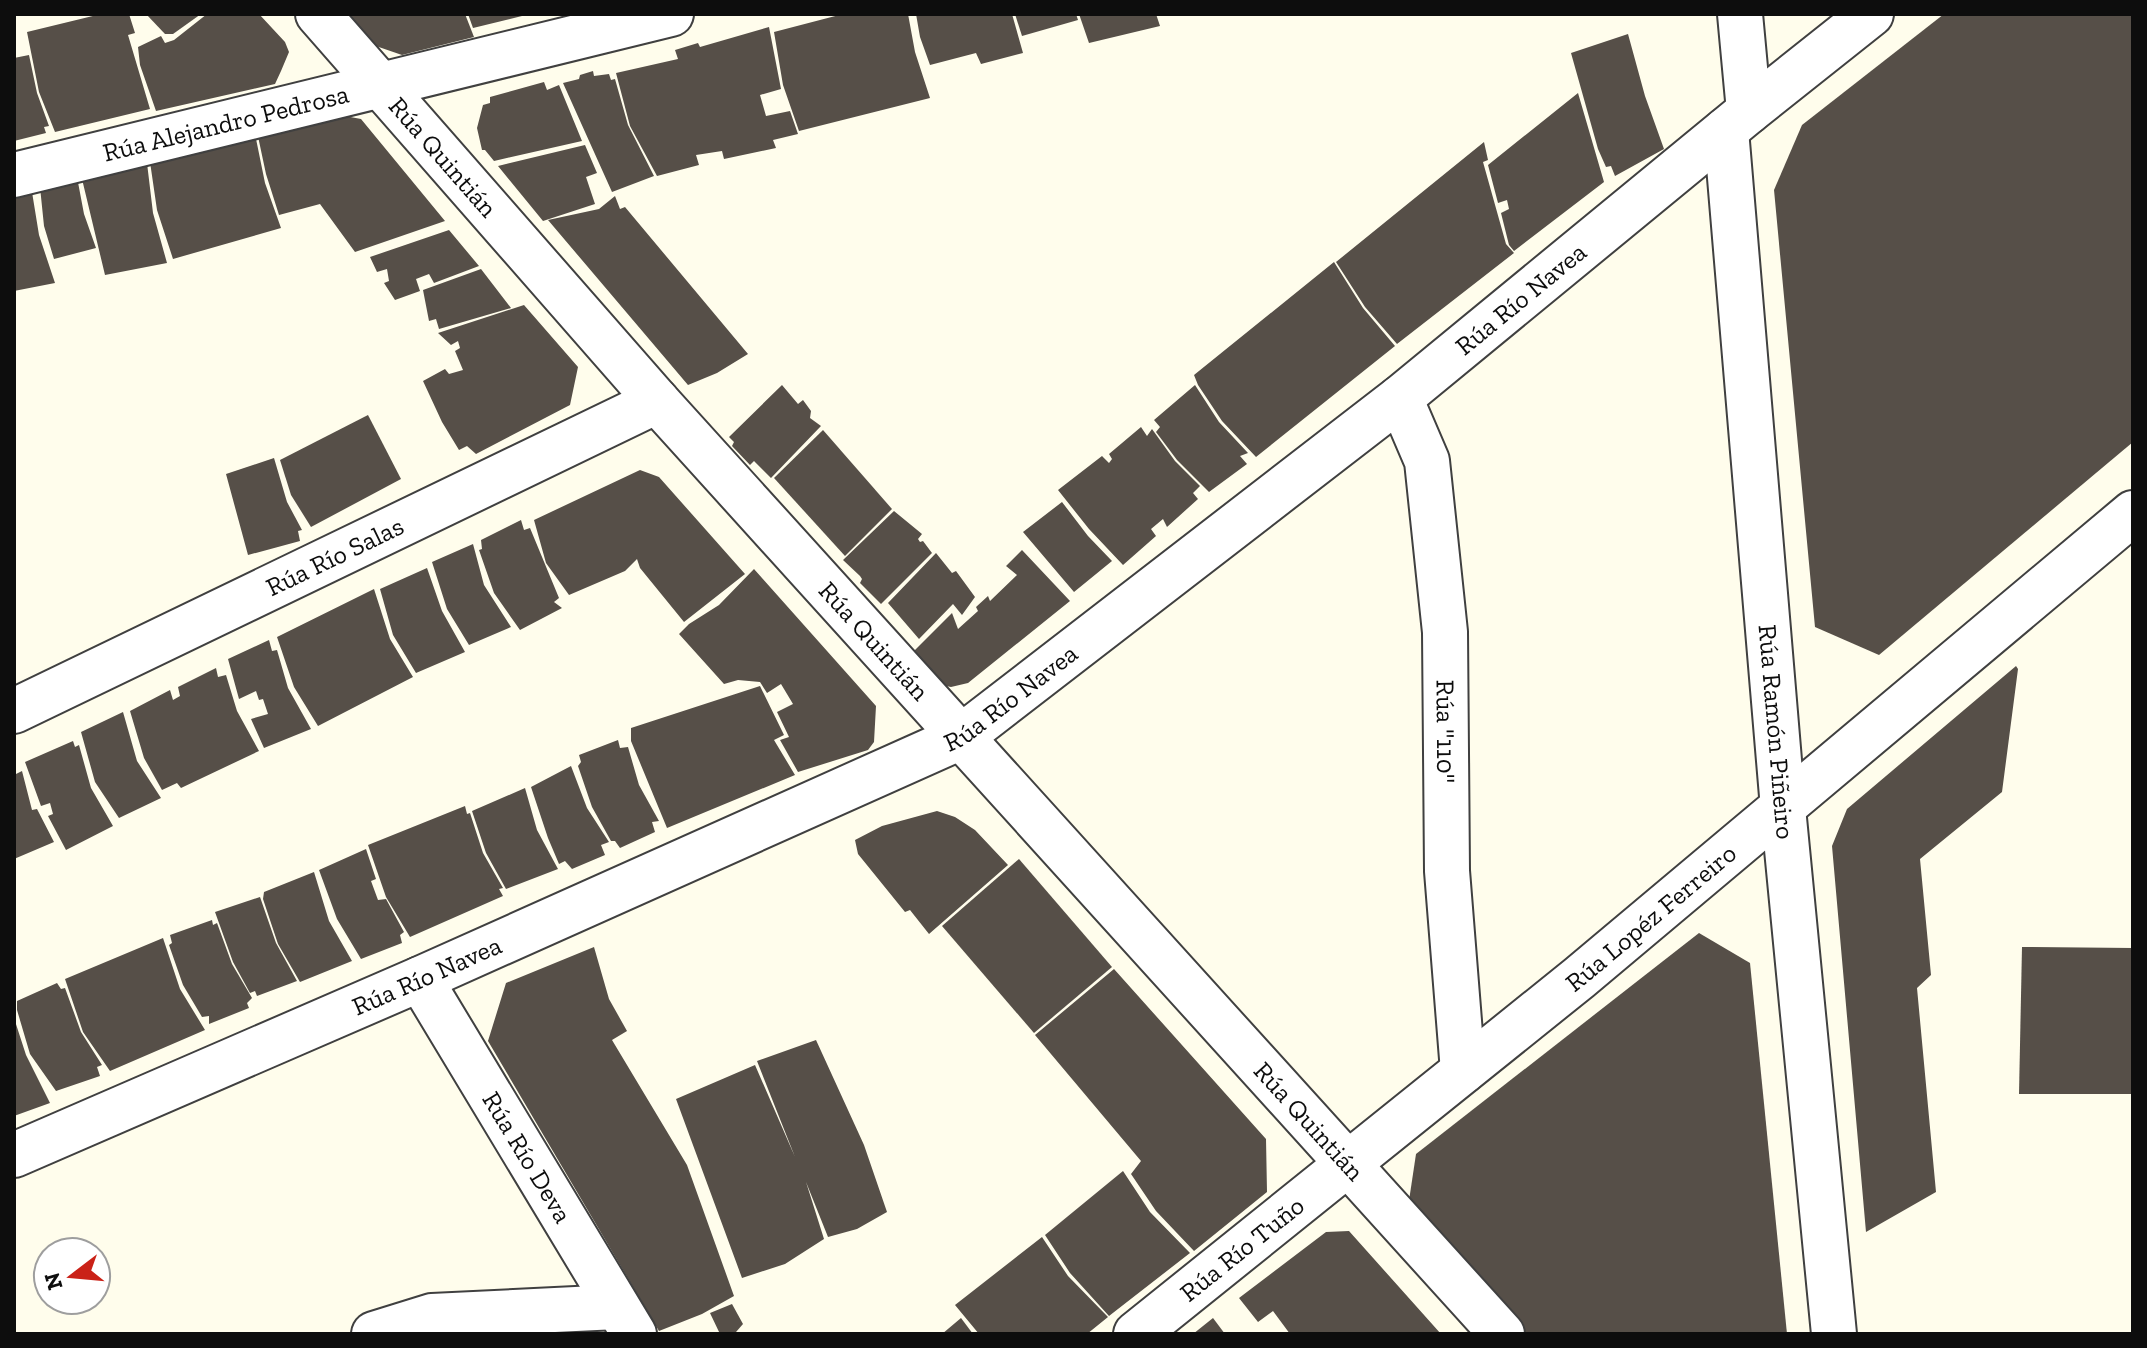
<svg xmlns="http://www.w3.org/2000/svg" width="2147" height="1348" font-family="'Zilla Slab',serif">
<rect width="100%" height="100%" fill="#fffdec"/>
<g fill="#564f48">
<path d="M101 14H129L135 33 128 35 150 109 55 132 39 92 27 32Z"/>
<path d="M146 14H201L173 34H165Z"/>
<path d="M207 14H259L285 42 289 52 281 71 275 84 156 111 140 65 138 47 161 36 165 43 174 40Z"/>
<path d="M343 14H465L474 37 402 55 370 44Z"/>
<path d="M468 14H525L526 15 473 28Z"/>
<path d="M843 14H908L915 52 930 98 799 131 783 85 774 32Z"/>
<path d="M916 14H1012L1023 53 981 64 976 53 930 65 920 37Z"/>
<path d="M1015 14H1076L1078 20 1022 36Z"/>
<path d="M1079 14H1156L1160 26 1089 43Z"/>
<path d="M1944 14H2133V442L1879 655 1815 627 1774 190 1802 125Z"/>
<path d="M769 27 781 89 760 95 766 116 790 111 798 134 773 140 776 148 724 159 722 151 696 155 699 165 657 176 630 126 616 73 678 59 675 50 698 43 700 47Z"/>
<path d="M1628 34 1645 96 1664 149 1615 176 1611 166 1606 167 1598 149 1571 53Z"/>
<path d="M29 55 37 93 49 126 44 127 46 133 14 141V58Z"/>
<path d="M593 71 594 76 609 74 611 80 615 79 628 125 654 176 612 192 563 83 579 79 580 75Z"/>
<path d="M544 82 547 90 559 85 582 141 494 161 485 150H482L477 128 483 105 490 103V97Z"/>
<path d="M1578 93 1604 182 1514 251 1509 245 1501 213 1509 209 1507 200 1498 203 1488 165Z"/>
<path d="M324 112 361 119 445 221 355 252 320 204 279 215 266 174 256 127Z"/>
<path d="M254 129 265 183 281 228 173 259 157 210 149 155Z"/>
<path d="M1484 142 1488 160 1483 162 1506 244 1514 253 1397 344 1365 307 1336 262Z"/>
<path d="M585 145 597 173 586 177 595 204 543 221 498 166Z"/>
<path d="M147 163 153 213 167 263 105 275 82 179Z"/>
<path d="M77 177 84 214 96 248 54 259 44 226 40 187Z"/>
<path d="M14 189 32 192 39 235 55 283 14 291Z"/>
<path d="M615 196 620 209 625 207 748 354 717 373 688 385 548 220 599 209Z"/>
<path d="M449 230 479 266 434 283 429 274 416 279 420 291 395 300 384 283 389 281 387 269 377 272 370 257Z"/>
<path d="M1334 262 1363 308 1395 346 1256 457 1222 421 1198 385 1194 375Z"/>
<path d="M481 269 511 308 439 329 436 319 429 321 423 290Z"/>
<path d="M524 305 578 367 570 405 476 454 467 446 459 450 442 422 423 381 445 369 449 374 463 370 455 351 460 348 458 341 451 345 438 333Z"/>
<path d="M782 385 798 404 803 400 811 411 810 418 821 426 771 478 754 461 750 465 732 446 734 442 729 437Z"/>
<path d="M1195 385 1219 422 1248 453 1240 456 1247 464 1209 492 1177 460 1156 432 1160 427 1154 420Z"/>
<path d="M368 415 401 479 311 527 291 495 280 460Z"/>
<path d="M1141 427 1147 436 1152 429 1175 461 1200 486 1193 493 1198 499 1167 527 1163 519 1151 529 1156 536 1123 565 1089 529 1058 490 1102 456 1109 463 1112 459 1109 454Z"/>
<path d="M823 430 892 509 845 556 774 478Z"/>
<path d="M274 458 287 502 302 530 298 531 300 541 248 555 226 474Z"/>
<path d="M640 470 659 477 745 574 684 622 640 568 637 559 625 571 569 595 546 563 534 520Z"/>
<path d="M1062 502 1088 536 1112 561 1074 592 1023 532Z"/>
<path d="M894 511 922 534 918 539 920 542 923 541 932 553 881 604 860 583 862 579 860 576 843 560Z"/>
<path d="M521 520 524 530 530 528 559 598 554 602 562 608 520 630 494 593 479 550 482 549 481 540Z"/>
<path d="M473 544 484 585 511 627 469 645 447 609 432 562Z"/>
<path d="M1022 550 1070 601 968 683 951 687 941 685 911 654 952 613 958 629 978 611 976 607 988 596 990 601 1017 575 1006 566Z"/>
<path d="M936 553 952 573 956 571 975 597 962 615 953 604 919 639 888 603Z"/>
<path d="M427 568 442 611 465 652 416 673 393 635 380 589Z"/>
<path d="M754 569 876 706 874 742 868 750 798 772 780 740 789 737 777 712 793 704 781 684 767 693 760 682 738 680 724 684 679 634 689 624 719 605Z"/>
<path d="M374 589 390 639 413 677 318 726 294 687 277 637Z"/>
<path d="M269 640 272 651 277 650 288 688 311 729 264 748 251 719 268 714 263 699 259 700 256 691 239 699 228 659Z"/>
<path d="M2016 666 2018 669 2002 792 1920 859 1931 975 1917 988 1936 1192 1866 1232 1832 846 1847 809Z"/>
<path d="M216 668 218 677 226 675 237 711 259 751 181 788 177 783 162 790 144 758 130 711 170 690 173 700 180 696 178 687Z"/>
<path d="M760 686 784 735 774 740 795 775 667 828 631 741V728Z"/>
<path d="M123 712 137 761 161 798 119 818 95 782 81 732Z"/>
<path d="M618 740 620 748 628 747 639 785 659 821 652 822 655 832 620 848 615 841H611L592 807 578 766 581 762 579 755Z"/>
<path d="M73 741 75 747 79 745 91 788 113 826 66 850 48 816 53 814 50 803 41 806 25 762Z"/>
<path d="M571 766 587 808 609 842 601 845 605 855 572 869 565 861 559 864 548 838 531 787Z"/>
<path d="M22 771 32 810 37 809 54 842 14 859V775Z"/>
<path d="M525 788 537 830 558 869 506 889 486 853 472 811Z"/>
<path d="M465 806 467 814 470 813 483 853 503 888 499 889 503 896 410 937 386 897 368 845Z"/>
<path d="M937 811 955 817 975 830 1008 865 929 934 910 910 905 912 858 854 855 840 882 826Z"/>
<path d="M366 849 376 879 371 881 378 900 386 899 404 932 400 935 402 943 361 959 337 919 319 870Z"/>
<path d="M1019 859 1112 967 1034 1033 942 926Z"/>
<path d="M314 872 329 921 352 961 300 982 278 944 263 899 264 892Z"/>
<path d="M260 897 276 943 297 981 257 996 255 991 250 993 233 962 215 912Z"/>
<path d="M212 920 213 925 217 923 232 964 252 998 247 1003 249 1008 209 1024V1016L202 1017 183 985 169 945 172 943 170 935Z"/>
<path d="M1699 933 1750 963 1787 1334H1516L1407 1214 1416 1154Z"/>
<path d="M163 938 180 989 205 1030 110 1071 83 1032 65 979Z"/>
<path d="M594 947 609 999 627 1031 612 1040 687 1165 734 1296 702 1314 659 1331 488 1041 506 983Z"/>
<path d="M2022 947 2133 948V1094H2019Z"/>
<path d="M1114 969 1266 1139 1267 1192 1194 1251 1156 1211 1131 1174 1141 1161 1035 1035Z"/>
<path d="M57 983 61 989 65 988 81 1032 102 1065 97 1067 100 1076 56 1091 30 1054 17 1010V1001Z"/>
<path d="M15 1021 26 1055 50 1103 14 1116Z"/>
<path d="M816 1040 864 1145 887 1212 857 1229 828 1237 806 1182 824 1239 785 1264 742 1278 676 1099 755 1065 795 1157 757 1061Z"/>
<path d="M1123 1171 1150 1212 1190 1253 1109 1316 1070 1273 1045 1235Z"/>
<path d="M1349 1231 1441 1334H1290L1273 1311 1258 1322 1239 1298 1326 1232Z"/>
<path d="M1042 1237 1068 1276 1108 1317 1087 1334H979L955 1305Z"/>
<path d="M732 1304 743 1324 736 1332 737 1334H720L710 1313Z"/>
<path d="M961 1318 973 1334H942Z"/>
<path d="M1213 1318 1225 1334H1193Z"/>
</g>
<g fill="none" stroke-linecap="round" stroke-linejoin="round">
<g stroke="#404040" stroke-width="48">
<g id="minor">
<path id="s1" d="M318 14 657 401 1502 1334"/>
<path d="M1740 14 1749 111"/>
<path id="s2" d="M1726 130 1783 808 1834 1334"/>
<path id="s3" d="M14 175 671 14"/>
<path id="s4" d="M1400 398 1427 461 1445 632 1447 871 1463 1071"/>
<path id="s5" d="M14 711 657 401"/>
<path id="s6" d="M420 979 634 1334"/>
<path id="s7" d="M14 1155 420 979 961 737 1400 398 1749 111 1871 14"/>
<path d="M374 1334 432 1316 617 1307"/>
<path id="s8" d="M1136 1334 1579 978 2133 513"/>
</g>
</g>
<use href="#minor" stroke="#fff" stroke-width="44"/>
</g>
<g text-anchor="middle" stroke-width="8" stroke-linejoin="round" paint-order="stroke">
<g font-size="26" fill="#0d0d0d" stroke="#fff">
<text dy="9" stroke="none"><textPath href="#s3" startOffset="218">Rúa Alejandro Pedrosa</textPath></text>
<text dy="9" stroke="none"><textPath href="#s1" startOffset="190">Rúa Quintián</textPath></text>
<text dy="9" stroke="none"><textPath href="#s7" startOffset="1746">Rúa Río Navea</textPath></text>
<text dy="9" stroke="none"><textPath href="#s5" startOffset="356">Rúa Río Salas</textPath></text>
<text dy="9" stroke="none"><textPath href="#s1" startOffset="838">Rúa Quintián</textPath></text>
<text dy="9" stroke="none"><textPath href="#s7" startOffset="1098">Rúa Río Navea</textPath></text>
<text dy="9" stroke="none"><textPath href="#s4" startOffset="340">Rúa "110"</textPath></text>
<text dy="9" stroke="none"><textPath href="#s2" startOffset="604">Rúa Ramón Piñeiro</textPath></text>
<text dy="9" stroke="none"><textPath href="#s8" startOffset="662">Rúa Lopéz Ferreiro</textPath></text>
<text dy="9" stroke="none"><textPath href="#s7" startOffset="450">Rúa Río Navea</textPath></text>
<text dy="9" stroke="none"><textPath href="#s1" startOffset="1486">Rúa Quintián</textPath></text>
<text dy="9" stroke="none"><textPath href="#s6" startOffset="208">Rúa Río Deva</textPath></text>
<text dy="9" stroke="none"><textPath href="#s8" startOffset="136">Rúa Río Tuño</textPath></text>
</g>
</g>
<rect width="2147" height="1348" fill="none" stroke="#0d0d0d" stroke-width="32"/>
<g transform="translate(72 1276) rotate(254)"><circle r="38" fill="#ffffff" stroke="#9e9e9e" stroke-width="2"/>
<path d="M0-6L14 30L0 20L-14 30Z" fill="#ca2117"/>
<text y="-12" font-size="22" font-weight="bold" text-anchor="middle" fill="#0d0d0d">N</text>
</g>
</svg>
